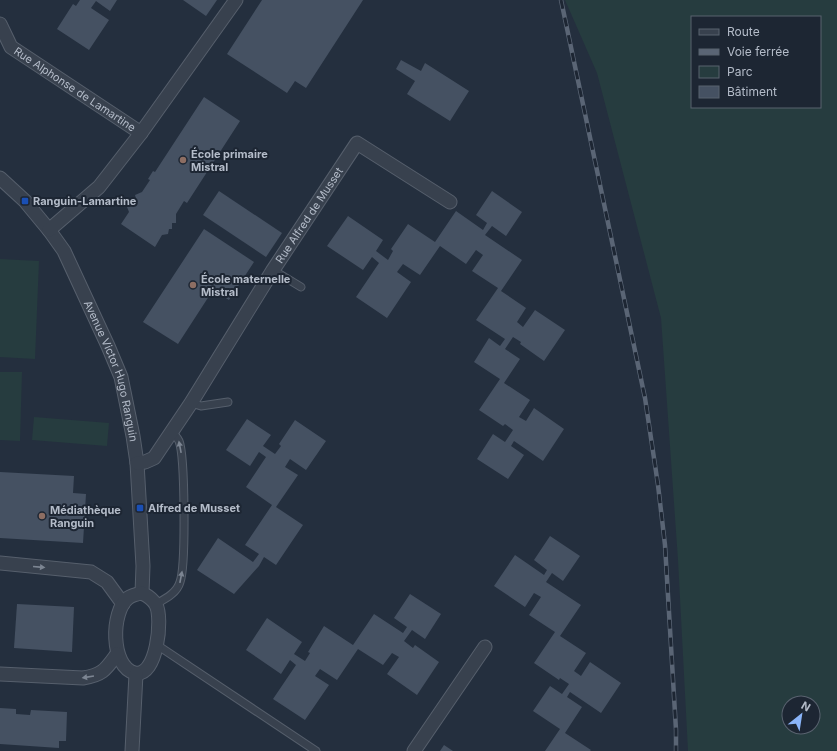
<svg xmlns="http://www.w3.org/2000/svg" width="837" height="751" font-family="Inter,sans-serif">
<rect width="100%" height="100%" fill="#242f3e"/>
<g fill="#263c3f" fill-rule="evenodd">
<path d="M565 0H837V751H688L678 560 661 318 597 73ZM692 17H820V107H692ZM789 703H813V727H789Z"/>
<path d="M0 259 39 261 35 359 0 357Z"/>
<path d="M0 372H22L20 441 0 440Z"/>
<path d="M34 417 109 423 107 446 32 440Z"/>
</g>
<g fill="#455162">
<path d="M80 0H117L110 11 96 1 91 8 109 20 89 50 57 29 73 4 76 6Z"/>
<path d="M183 0H217L206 16Z"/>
<path d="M262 0H363L306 88 295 81 287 93 227 54Z"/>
<path d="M401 60 421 71 425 63 469 91 450 121 407 94 415 81 396 69Z"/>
<path d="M204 97 240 121 187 203 184 201 176 214V223H172V229H169L168 234 162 235 155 247 121 224 129 212 127 207 132 206 131 202 136 199 135 195 142 192 150 180 148 179 153 171 155 172Z"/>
<path d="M219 191 282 233 266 257 203 215Z"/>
<path d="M492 191 522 212 506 236 492 226 485 235 522 260 501 291 526 308 517 322 523 327 535 310 565 330 544 361 520 344 521 342 513 337 505 349 520 359 504 383 530 400 519 417 526 421 534 408 564 429 543 461 514 441 511 446 524 455 508 479 477 459 493 434 505 442 513 430 505 424 503 426 479 410 500 379 474 362 489 338 500 346 505 339 476 320 498 288 472 271 483 255 476 250 466 264 440 246 420 275 403 264 397 272 411 282 387 318 356 297 379 263 372 257 363 270 327 246 348 216 383 240 376 251 388 260 393 251 391 249 408 224 435 242 456 211 483 230 487 223 476 215Z"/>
<path d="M204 229 254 262 229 300 213 290 178 344 143 322Z"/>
<path d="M247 419 271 435 263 446 275 454 281 446 279 444 295 420 326 441 306 470 290 459 285 467 298 475 276 507 303 525 276 565 264 557 259 566 234 594 197 570 218 538 253 562 259 554 245 545 272 505 246 487 266 457 259 452 250 466 226 450Z"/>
<path d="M0 472 74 476 73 493 86 494 83 543 0 538Z"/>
<path d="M550 536 580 556 563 581 552 573 546 582 581 605 560 636 586 653 574 671 581 676 590 662 621 683 601 713 570 692 567 697 582 707 565 733 591 750 590 751H545L560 729 533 711 550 686 562 694 569 684 560 678 559 680 534 663 555 632 529 615 541 597 534 593 525 607 494 586 515 555 544 575 547 570 534 560Z"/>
<path d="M410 594 441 614 425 639 412 630 404 641 413 648 415 645 439 662 417 695 387 674 399 657 392 653 383 665 358 649 337 680 320 669 315 676 329 685 305 720 273 699 296 665 290 660 281 674 246 650 267 618 302 642 294 654 305 661 310 653 308 652 324 626 353 645 374 614 403 633 407 627 394 618Z"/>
<path d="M17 604 74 607 72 652 14 648Z"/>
<path d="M0 708 16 709V714L30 715 31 710 67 712 66 741H59V748L0 744Z"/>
<path d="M444 745 453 751H440Z"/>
</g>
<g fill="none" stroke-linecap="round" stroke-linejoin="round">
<g stroke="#565f6c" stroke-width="9">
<g id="lane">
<path d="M273 270 301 287"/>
<path d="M191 403 201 406 228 402"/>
<path d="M156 604C165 599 177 593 180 582 186 566 185 456 179 441 177 437 174 434 171 432"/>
<path d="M157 645 316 751"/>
</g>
</g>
<g stroke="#565f6c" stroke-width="15">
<g id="street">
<path id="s1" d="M0 24 11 47 141 133"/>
<path id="s2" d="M0 178 25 201 49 230 64 251 108 346 121 377 133 436 137 463 143 566 142 593"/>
<path d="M49 230 99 187 141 133 236 0"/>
<path id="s3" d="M137 463 145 462 154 458 191 403 273 270 357 143 450 202"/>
<path d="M0 563 91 572 107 582 123 604"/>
<path d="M142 593C148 596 153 599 156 605 163 618 157 678 135 673 110 667 111 611 128 598 132 595 137 594 142 593Z"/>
<path d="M0 674 83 678C103 675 106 669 117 654"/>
<path d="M132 751 136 674"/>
<path d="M414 751 485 647"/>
</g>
</g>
<use href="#lane" stroke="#38414e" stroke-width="7"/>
<use href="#street" stroke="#38414e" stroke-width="13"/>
<g stroke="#5a6575" stroke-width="4.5">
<path id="rail" d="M561 0 645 398 658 485 665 545 676 730V751"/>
</g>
<use href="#rail" stroke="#1d2633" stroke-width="3" stroke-dasharray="9" stroke-linecap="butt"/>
</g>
<defs><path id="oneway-solid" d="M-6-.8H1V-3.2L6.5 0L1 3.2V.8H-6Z"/></defs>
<g fill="#7c8592">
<use href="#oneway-solid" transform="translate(180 447) rotate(-101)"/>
<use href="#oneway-solid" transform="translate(39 567) rotate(5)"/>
<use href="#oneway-solid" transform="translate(181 577) rotate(-79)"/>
<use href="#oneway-solid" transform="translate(88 677) rotate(171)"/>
</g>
<g fill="#8d6e63" stroke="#1d2633" stroke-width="1.5">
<circle cx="183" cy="160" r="4"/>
<circle cx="193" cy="285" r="4"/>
<circle cx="42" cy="516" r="4"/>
</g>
<g fill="#1a4fb4" stroke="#1d2633" stroke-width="1.5">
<rect x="21" y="197" width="8" height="8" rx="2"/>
<rect x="136" y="504" width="8" height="8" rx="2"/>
</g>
<g text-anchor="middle" stroke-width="4" stroke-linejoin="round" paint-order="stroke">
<g font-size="11" fill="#b4bcc9" stroke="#1d2633">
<text dy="4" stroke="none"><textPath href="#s1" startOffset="102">Rue Alphonse de Lamartine</textPath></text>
<text dy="4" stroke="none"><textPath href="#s3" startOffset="306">Rue Alfred de Musset</textPath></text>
<text dy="4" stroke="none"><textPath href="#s2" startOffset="227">Avenue Victor Hugo Ranguin</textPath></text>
</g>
<g font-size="11" font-weight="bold" fill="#b4bcc9" stroke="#1d2633" text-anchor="start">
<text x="191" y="158">École primaire<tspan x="191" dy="13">Mistral</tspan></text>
<text x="33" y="205">Ranguin-Lamartine</text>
<text x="201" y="283">École maternelle<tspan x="201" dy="13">Mistral</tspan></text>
<text x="148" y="512">Alfred de Musset</text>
<text x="50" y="514">Médiathèque<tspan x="50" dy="13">Ranguin</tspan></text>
</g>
</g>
<rect x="691" y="16" width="130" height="92" fill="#1d2633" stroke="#59626f"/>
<rect x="699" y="29" width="20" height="6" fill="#38414e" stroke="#59626f"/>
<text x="727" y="36" font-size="12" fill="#b4bcc9">Route</text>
<rect x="699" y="49" width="20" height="6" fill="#5a6575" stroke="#59626f"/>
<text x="727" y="56" font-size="12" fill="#b4bcc9">Voie ferrée</text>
<rect x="699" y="66" width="20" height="12" fill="#263c3f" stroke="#59626f"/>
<text x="727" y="76" font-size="12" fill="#b4bcc9">Parc</text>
<rect x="699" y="86" width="20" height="12" fill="#455162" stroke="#59626f"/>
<text x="727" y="96" font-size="12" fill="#b4bcc9">Bâtiment</text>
<g transform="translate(801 715) rotate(30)"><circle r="19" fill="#1d2633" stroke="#59626f"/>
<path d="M0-3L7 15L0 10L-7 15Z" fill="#8ab4f8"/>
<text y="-6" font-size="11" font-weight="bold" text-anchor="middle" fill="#b4bcc9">N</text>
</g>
</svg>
